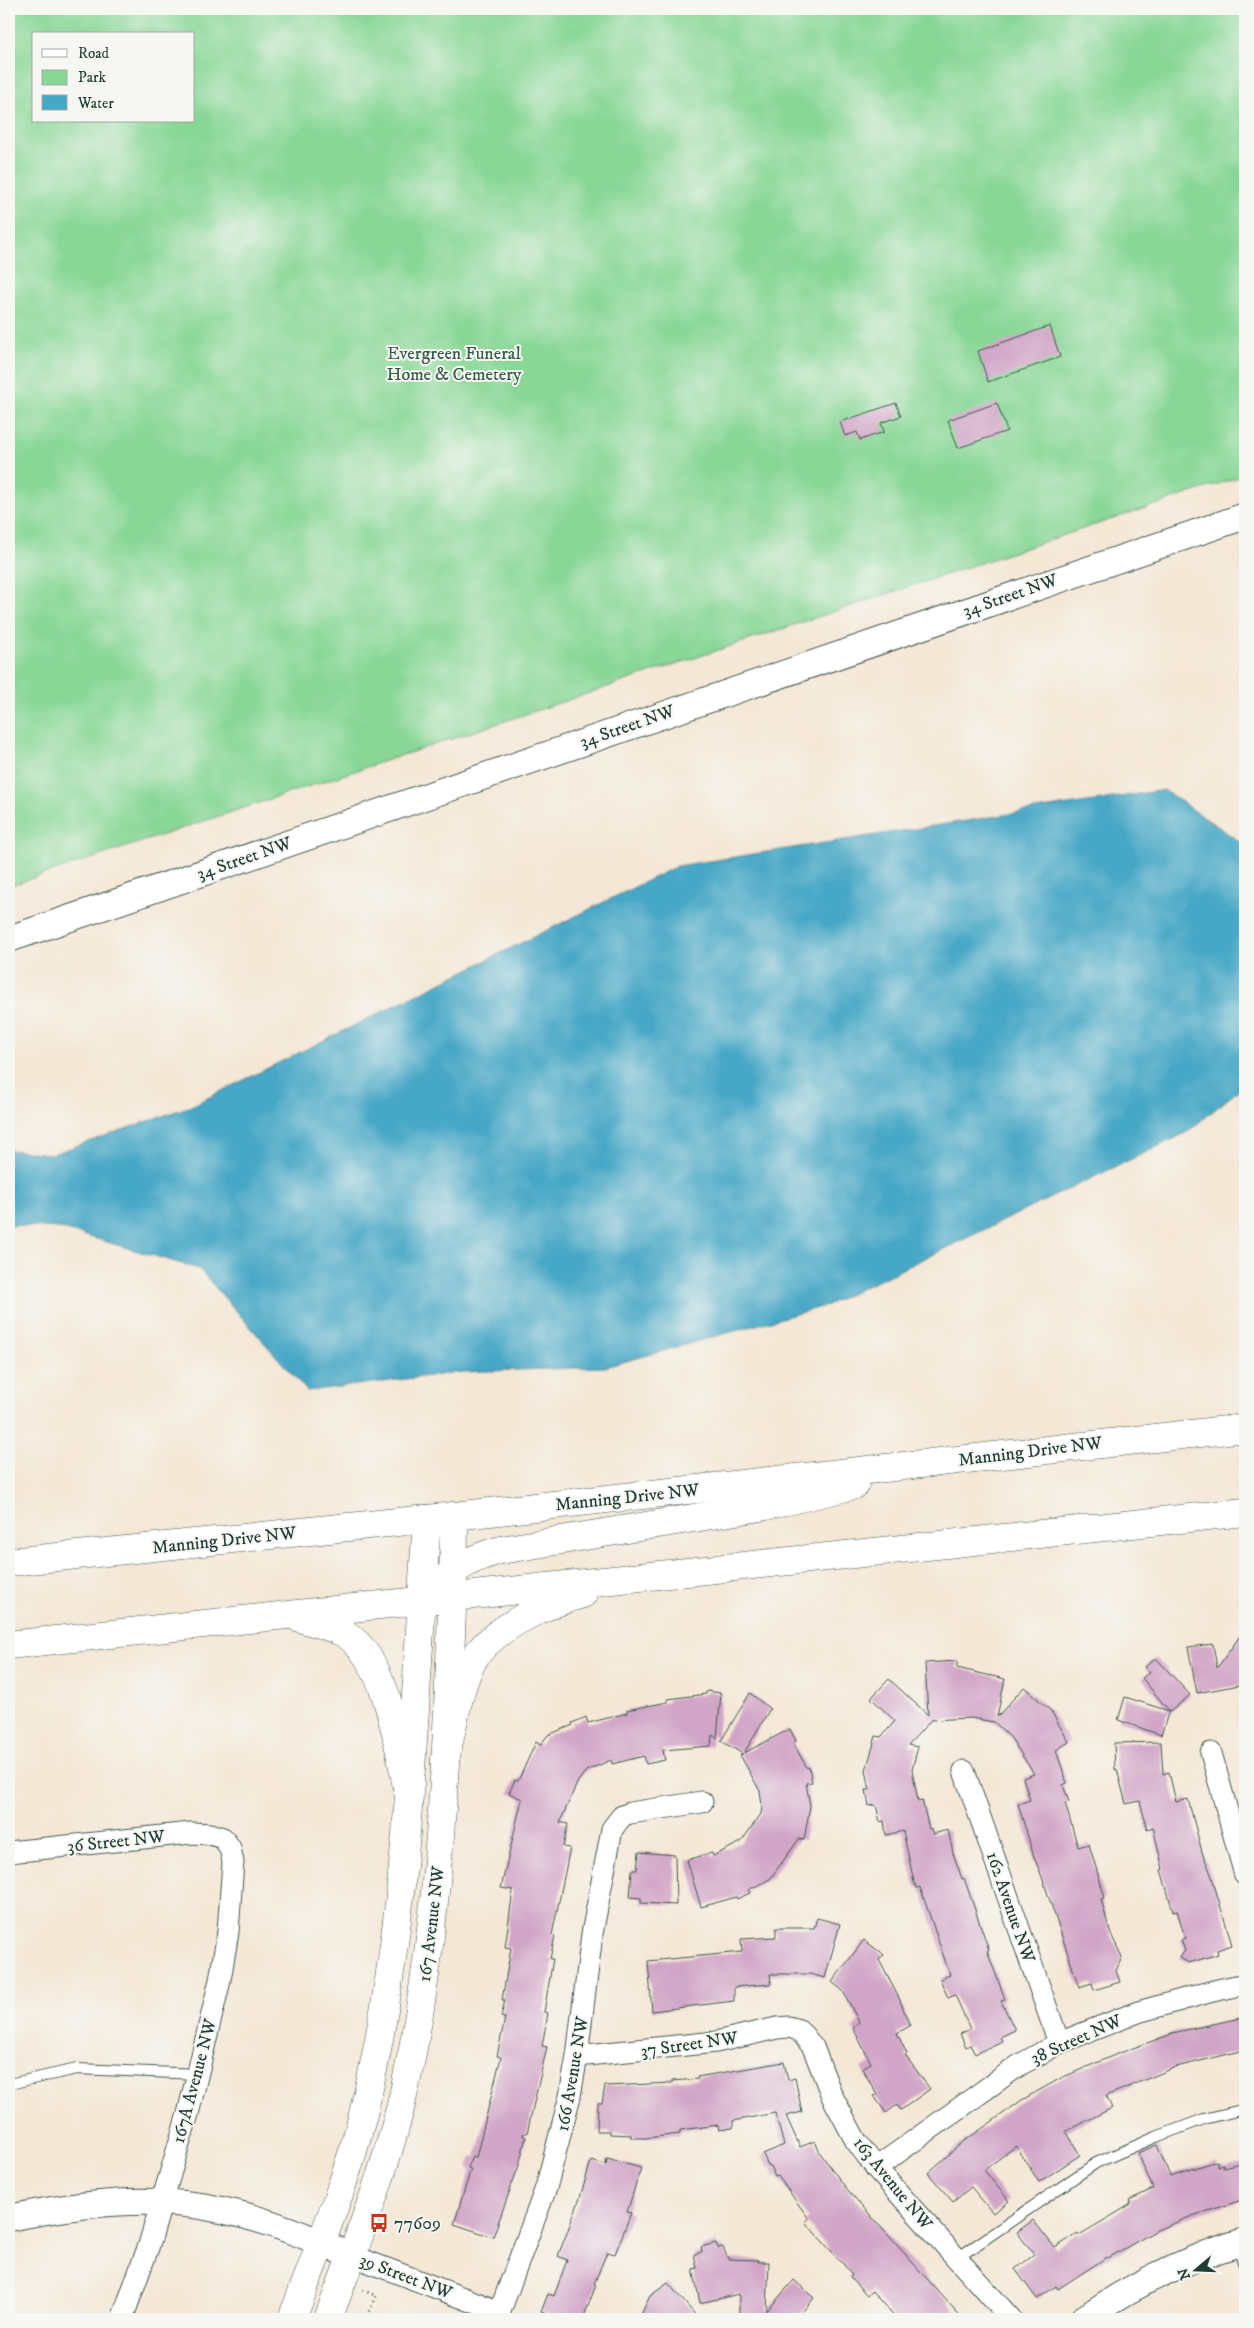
<svg xmlns="http://www.w3.org/2000/svg" width="1254" height="2328" font-family="'IM FELL DW Pica',serif">
<rect width="100%" height="100%" fill="#f6f6f2"/>
<filter id="ink" filterUnits="userSpaceOnUse"><feTurbulence type="fractalNoise" baseFrequency=".02" numOctaves="2"/><feDisplacementMap in="SourceGraphic" scale="10" xChannelSelector="R" yChannelSelector="G"/><feConvolveMatrix kernelMatrix="1 2 1 2 8 2 1 2 1" color-interpolation-filters="sRGB"/></filter>
<filter id="wash" filterUnits="userSpaceOnUse"><feTurbulence type="fractalNoise" baseFrequency=".0096" numOctaves="4" result="noise"/><feDisplacementMap in="SourceGraphic" scale="20" xChannelSelector="R" yChannelSelector="G"/><feGaussianBlur stdDeviation="1.12" result="paint"/><feColorMatrix in="noise" values="0 0 0 0 0 0 0 0 0 0 0 0 0 0 0 0 0 1.4 0 .05"/><feComposite in="paint" operator="in"/></filter>
<g filter="url(#wash)">
<rect width="100%" height="100%" fill="#f4e7d5"/>
<path fill="#88d796" stroke="#548a65" fill-rule="evenodd" d="M9 9H1245V475L9 886ZM34 34H194V121H34Z"/>
<path fill="#47a7c6" stroke="#33727d" d="M1164 790 1245 845V1085L1186 1133 825 1306 605 1367 463 1372 307 1391 199 1269 59 1228 9 1225V1150L53 1154 191 1106 677 866Z"/>
<g id="blocks">
<g fill="#d1a5c7">
<path d="M1050 326 1060 357 988 382 978 351Z"/>
<path d="M896 403 901 416 881 423 884 432 860 440 857 432 845 436 840 422Z"/>
<path d="M997 403 1007 431 958 448 948 420Z"/>
<path d="M1245 1629V1684L1197 1693 1188 1647 1213 1644 1217 1668Z"/>
<path d="M1156 1658 1190 1695 1170 1712 1142 1678 1150 1672 1145 1667Z"/>
<path d="M957 1661V1668L1005 1679 997 1717 1024 1687 1051 1711 1069 1742 1056 1750 1067 1783 1063 1785 1069 1802 1065 1803 1078 1847 1089 1844 1105 1898 1101 1899 1110 1932 1122 1957 1116 1971 1120 1982 1094 1990 1092 1983 1079 1987 1042 1877 1034 1857 1018 1804 1030 1800 1023 1778 1034 1774 1011 1738 994 1722 971 1718 931 1720 908 1745 918 1747 912 1769 918 1801 922 1800 929 1829H931L933 1834 948 1830 953 1853 962 1879 964 1878 989 1950 987 1951 1005 1999 1001 2001 1015 2030 1000 2037 1002 2041 975 2054 970 2045 966 2047 960 2034 970 2029 955 1995 948 1998 940 1979 950 1975 920 1887 917 1888 914 1882 903 1831 886 1835 884 1821 880 1822 876 1805 869 1806 866 1790H870L866 1770 876 1736 881 1737 895 1721 871 1698 889 1679 928 1715 925 1663Z"/>
<path d="M707 1691 721 1693 717 1738 712 1735 711 1746 663 1750 665 1760 646 1764 644 1756 612 1764 611 1760 586 1771 578 1781 560 1822 568 1824 563 1847 570 1848 552 1935 555 1936 550 1959H553L544 2012 548 2013 542 2046 547 2047 527 2133H524L523 2136 526 2137 519 2165 493 2237 454 2224 471 2169 468 2168 472 2156 476 2157 501 2057 497 2056 505 2018 501 2017 505 2000H502L511 1948 505 1947 513 1890 501 1888 522 1799 509 1793 515 1780 518 1781 536 1742 540 1745 548 1735 573 1725 572 1723 586 1717 588 1723 627 1713V1710L668 1702V1699L706 1694Z"/>
<path d="M750 1693 770 1709 744 1753 790 1729 796 1741 793 1743 807 1768 809 1767 812 1782 806 1783 810 1806 804 1840 799 1839 770 1879 748 1890 750 1893 737 1899 736 1897 701 1907 687 1860 712 1853 713 1856 741 1842 761 1814 762 1806 760 1791 740 1755 743 1754 721 1741Z"/>
<path d="M1125 1697 1169 1711 1161 1735 1118 1720Z"/>
<path d="M1161 1742 1163 1774 1169 1772 1176 1802 1188 1799 1202 1852 1211 1874 1232 1945 1217 1950 1218 1954 1189 1963 1180 1958 1185 1950 1181 1940 1185 1938 1177 1910 1173 1911 1161 1870 1163 1869 1153 1827 1147 1829 1140 1801 1126 1804 1117 1769 1115 1770 1114 1743Z"/>
<path d="M639 1852 675 1855 676 1905 641 1903V1898L630 1897 632 1870H637Z"/>
<path d="M817 1918 840 1924 825 1978 810 1974H770L771 1984 734 1987V2001L652 2011 648 1961 742 1952 741 1939 776 1937V1928H814Z"/>
<path d="M864 1940 884 1955 879 1960 899 1998 910 2026 897 2033 907 2054 905 2055 930 2089 901 2110 897 2105 886 2113 874 2096 877 2095 862 2068 871 2063 853 2028 859 2022 843 1991 832 1982Z"/>
<path d="M1245 2017V2050L1176 2067 1106 2096 1112 2108 1066 2131 1080 2155 1039 2182 1016 2146 984 2170 1009 2201 993 2213 971 2187 953 2202 928 2173 964 2141 990 2123 1022 2100 1061 2078 1117 2054 1177 2032Z"/>
<path d="M784 2062 788 2080 795 2078 802 2112 786 2116 800 2147 815 2141 820 2153 846 2188 963 2319H896L872 2291 867 2295 850 2277 852 2274 805 2222 809 2219 778 2176 775 2177 770 2166H768L763 2154 784 2145 775 2113 733 2121V2128L719 2130 718 2125 680 2130V2134L646 2138H631V2135L610 2134V2131H597L598 2103H602L605 2086 672 2083V2081L698 2079 697 2077Z"/>
<path d="M1157 2145 1170 2176 1217 2161 1218 2166 1223 2164V2167L1245 2162V2199L1192 2216 1157 2230 1108 2258 1107 2257 1058 2289 1056 2286 1037 2299 1015 2269 1034 2255 1017 2232 1033 2220 1055 2248 1078 2233 1079 2235 1113 2215 1131 2204 1129 2200 1153 2189 1138 2153Z"/>
<path d="M607 2159 641 2168 627 2212 631 2213 615 2254 607 2252 594 2284 596 2285 583 2319H559L541 2312 548 2294 554 2296 567 2260 558 2256 579 2201 591 2161 606 2165Z"/>
<path d="M716 2243 718 2248 723 2247 728 2259 758 2260V2262H769L767 2311 794 2280 814 2298 796 2319H770L774 2315 739 2314V2294L700 2303 693 2269 697 2268 694 2254 702 2252 701 2247Z"/>
<path d="M668 2283 699 2319H639L650 2296Z"/>
</g>
</g>
</g>
<g filter="url(#ink)">
<use href="#blocks" fill-opacity="0" stroke="#3f564c" stroke-width="1"/>
<g fill="none" stroke-linecap="round" stroke-linejoin="round">
<g stroke="#3f564c" stroke-width="12">
<g id="service">
<path d="M9 2084 77 2069 199 2074"/>
<path d="M1237 2244 1245 2268"/>
<path d="M956 2259 1096 2163 1156 2137 1204 2119 1245 2109"/>
</g>
</g>
<g stroke="#3f564c" stroke-width="23">
<g id="minor">
<path d="M1211 1753 1245 1875"/>
<path d="M964 1771 1059 2043"/>
<path d="M9 1852 191 1833 210 1834 223 1838 230 1848 233 1862 228 1932 220 1980 188 2114 149 2245 122 2319"/>
<path d="M577 2056 716 2042 777 2028 789 2027 799 2030 813 2047 832 2096 856 2141 876 2168 1011 2319"/>
<path d="M876 2168 1018 2066 1059 2043 1138 2012 1213 1991 1245 1984"/>
<path d="M340 2251 500 2312"/>
<path d="M497 2319 546 2188 570 2096 577 2056 592 1934 612 1829 622 1816 630 1813 702 1802"/>
</g>
</g>
<g stroke="#3f564c" stroke-width="28">
<g id="tertiary">
<path d="M9 939 1245 516"/>
<path d="M9 2218C77 2204 152 2194 221 2210 262 2218 302 2234 340 2251"/>
<path d="M1083 2319C1134 2284 1185 2259 1245 2241"/>
</g>
</g>
<g stroke="#3f564c" stroke-width="29">
<g id="secondary">
<path d="M292 2319C317 2252 346 2184 363 2114 410 1921 413 1716 427 1519"/>
<path d="M328 2319C354 2249 383 2178 401 2105 430 1981 440 1856 447 1730 450 1658 454 1587 454 1516"/>
</g>
</g>
<g stroke="#3f564c" stroke-width="29">
<g id="primary">
<path d="M9 1562 427 1519 1245 1428"/>
<path d="M421 1600C450 1573 462 1560 501 1550L766 1506 855 1485"/>
<path d="M297 1617C311 1622 335 1627 347 1635 388 1663 398 1746 408 1792"/>
<path d="M9 1645 1245 1512"/>
<path d="M445 1760C452 1731 460 1677 477 1654 499 1625 549 1603 583 1594"/>
</g>
</g>
<path stroke="#3f564c" stroke-width="3" stroke-dasharray="1 4" stroke-linecap="butt" d="M363 2290 376 2296 366 2319"/>
<use href="#service" stroke="#fff" stroke-width="10"/>
<use href="#minor" stroke="#fff" stroke-width="21"/>
<use href="#tertiary" stroke="#fff" stroke-width="26"/>
<use href="#secondary" stroke="#fff" stroke-width="28"/>
<use href="#primary" stroke="#fff" stroke-width="28"/>
</g>
</g>
<defs>
<g id="bus-bare" transform="scale(1.5)"><path d="M-5-6H5V4H4V6H2V4H-2V6H-4V4H-5ZM-3.5-4V0h7V-4ZM-3.5 1.2v1.5H-2V1.2ZM2 1.2v1.5H3.5V1.2Z" fill="#c8321e" stroke="#f6f6f2" stroke-width="2.5" paint-order="stroke"/></g>
</defs>
<g fill-rule="evenodd">
<use href="#bus-bare" x="379" y="2223"/>
</g>
<g text-anchor="middle" stroke-width="4" stroke-linejoin="round" paint-order="stroke">
<g font-size="18" fill="#345c48" stroke="#f6f6f2">
<text x="454" y="359">Evergreen Funeral<tspan x="454" dy="21">Home &amp; Cemetery</tspan></text>
</g>
<g font-size="18" fill="#1f3d34" stroke="#f6f6f2">
<text transform="translate(1010 595) rotate(-19)" y="6">34 Street NW</text>
<text transform="translate(627 726) rotate(-19)" y="6">34 Street NW</text>
<text transform="translate(244 858) rotate(-19)" y="6">34 Street NW</text>
<text transform="translate(1030 1451) rotate(-7)" y="6">Manning Drive NW</text>
<text transform="translate(627 1497) rotate(-6)" y="6">Manning Drive NW</text>
<text transform="translate(224 1540) rotate(-6)" y="6">Manning Drive NW</text>
<text transform="translate(116 1841) rotate(-6)" y="6">36 Street NW</text>
<text transform="translate(1011 1907) rotate(71)" y="6">162 Avenue NW</text>
<text transform="translate(431 1924) rotate(-83)" y="6">167 Avenue NW</text>
<text transform="translate(1076 2039) rotate(-24)" y="6">38 Street NW</text>
<text transform="translate(689 2044) rotate(-8)" y="6">37 Street NW</text>
<text transform="translate(572 2074) rotate(-80)" y="6">166 Avenue NW</text>
<text transform="translate(194 2081) rotate(-75)" y="6">167A Avenue NW</text>
<text transform="translate(893 2183) rotate(51)" y="6">163 Avenue NW</text>
<text transform="translate(406 2276) rotate(21)" y="6">39 Street NW</text>
</g>
<g font-size="18" fill="#1f3d34" stroke="#f6f6f2" text-anchor="start">
<text x="394" y="2229">77609</text>
</g>
</g>
<rect width="1254" height="2328" fill="none" stroke="#f6f6f2" stroke-width="30"/>
<rect x="32" y="32" width="162" height="90" fill="#f6f6f2" stroke="#a0aca6"/>
<rect x="42" y="49" width="25" height="8" fill="#ffffff" stroke="#a0aca6"/>
<text x="78" y="58" font-size="15" fill="#1f3d34">Road</text>
<rect x="42" y="70" width="25" height="15" fill="#88d796" stroke="#a0aca6"/>
<text x="78" y="82" font-size="15" fill="#1f3d34">Park</text>
<rect x="42" y="95" width="25" height="15" fill="#47a7c6" stroke="#a0aca6"/>
<text x="78" y="108" font-size="15" fill="#1f3d34">Water</text>
<g transform="translate(1196 2270) rotate(251)" stroke="#f6f6f2" stroke-width="4" paint-order="stroke">
<path d="M0-4L9 19L0 12L-9 19Z" fill="#1f3d34"/>
<text y="-8" font-size="14" font-weight="bold" text-anchor="middle" fill="#1f3d34">N</text>
</g>
</svg>
